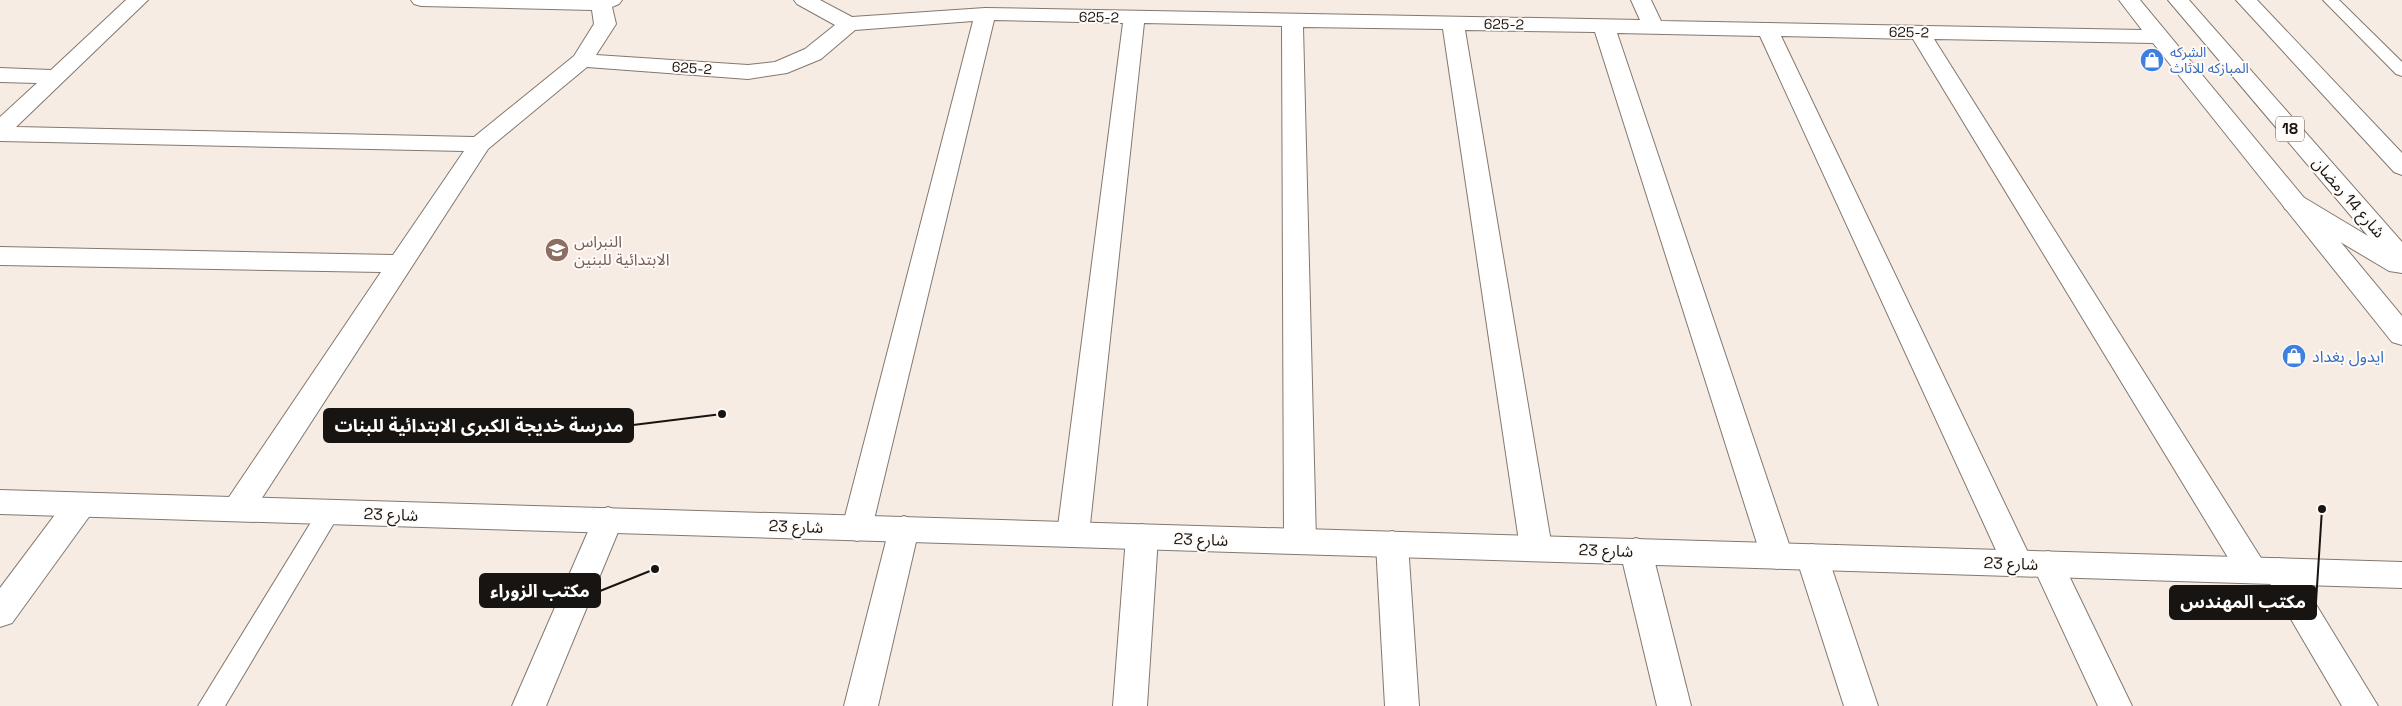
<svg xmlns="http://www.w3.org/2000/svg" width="2402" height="706" font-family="'Space Grotesk','Noto Sans Arabic',sans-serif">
<rect width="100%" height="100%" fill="#f7ece3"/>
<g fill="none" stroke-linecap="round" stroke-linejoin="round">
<g stroke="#827870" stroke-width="2">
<g id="service">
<path d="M2323 0H2339L2402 62V76L2396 74Z"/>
<path d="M329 503 337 506 340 512 337 518 225 706H198L321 506Z"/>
</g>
</g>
<g stroke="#827870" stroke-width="2">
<g id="minor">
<path d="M126 0H148L16 127 474 137 574 56 594 24 592 10 421 6 414 4 411 0H622L619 4 612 7 616 24 596 55 748 65 775 62 805 49 835 25 797 4 794 0H820L852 17 985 8 1640 20 1631 0H1651L1661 21 2142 30 2119 0H2140L2402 316V345L2392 342 2153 43 1934 39 2266 566 2268 562 2279 558 2290 562 2378 706H2342L2265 575 2263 579 2252 583 2241 579 1913 39 1781 36 2033 563 2037 555 2048 551 2059 555 2132 706H2098L2032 564 2028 572 2017 576 2006 572 1760 36 1617 33 1793 556 1788 565 1777 569 1766 565 1761 556 1595 32 1465 30 1552 548 1547 557 1536 561 1525 557 1520 548 1443 29 1303 27 1316 541 1311 550 1300 554 1289 550 1284 541 1282 26 1144 23 1089 534 1084 543 1073 547 1062 543 1057 534 1123 23 994 20 872 528 868 537 857 541 846 537 842 528 973 21 855 30 821 59 787 73 748 79 587 67 488 149 249 518 238 521 227 518 223 509 227 500 381 272 0 265V247L393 255 464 151 0 141V117L37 83 0 82V68L51 70Z"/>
<path d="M80 493 91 496 95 505 91 514 12 623 0 627V588L69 496Z"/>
<path d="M608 507 619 511 623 520 546 706H512L593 520 597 511Z"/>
<path d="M904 516 915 520 919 529 878 706H844L889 529 893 520Z"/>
<path d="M1142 524 1153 528 1158 537 1147 706H1113L1126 537 1131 528Z"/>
<path d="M1392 531 1403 535 1408 544 1419 706H1385L1376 544 1381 535Z"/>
<path d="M1636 538 1647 542 1652 551 1691 706H1657L1620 551 1625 542Z"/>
<path d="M1812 544 1823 548 1828 557 1878 706H1844L1796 557 1801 548Z"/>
</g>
</g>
<g stroke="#827870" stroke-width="2">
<path id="tertiary" d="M0 490 2402 562V588L0 514Z"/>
</g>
<g stroke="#827870" stroke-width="2">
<g id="primary">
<path d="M2168 0H2189L2402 242V273L2389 271 2285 209 2282 203 2285 197 2294 195 2303 197 2368 236Z"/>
<path d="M2236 0H2257L2402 153V175L2394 172Z"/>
</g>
</g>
<use href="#service" fill="#fff" fill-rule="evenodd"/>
<use href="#minor" fill="#fff" fill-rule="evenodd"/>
<use href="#tertiary" fill="#fff" fill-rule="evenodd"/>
<use href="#primary" fill="#fff" fill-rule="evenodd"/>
</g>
<defs>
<g id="shop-disc" transform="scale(1.25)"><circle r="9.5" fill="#3f7fe0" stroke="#fefbf9"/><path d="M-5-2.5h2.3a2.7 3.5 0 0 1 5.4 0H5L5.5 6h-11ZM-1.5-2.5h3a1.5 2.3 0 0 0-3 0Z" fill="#fff"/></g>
<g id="school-disc" transform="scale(1.25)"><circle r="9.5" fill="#8d6e63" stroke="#fefbf9"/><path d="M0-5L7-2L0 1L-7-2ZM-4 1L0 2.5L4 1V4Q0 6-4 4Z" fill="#fff"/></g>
</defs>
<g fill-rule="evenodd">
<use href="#shop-disc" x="2152" y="60"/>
<use href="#school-disc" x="557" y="250"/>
<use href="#shop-disc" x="2294" y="356"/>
</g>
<g text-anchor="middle" stroke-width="4" stroke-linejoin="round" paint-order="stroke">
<g font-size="14" fill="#181411" stroke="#fefbf9">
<text transform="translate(1099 17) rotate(1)" y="5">625-2</text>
<text transform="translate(1504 24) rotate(1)" y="5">625-2</text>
<text transform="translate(1909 32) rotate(1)" y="5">625-2</text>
<text transform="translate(692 68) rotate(4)" y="5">625-2</text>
</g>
<g font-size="14" fill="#366cbe" stroke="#fefbf9" text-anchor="start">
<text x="2170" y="57">الشركه<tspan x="2170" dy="16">المباركه للاثاث</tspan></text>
</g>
<rect fill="#fefbf9" stroke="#5d5957" stroke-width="1" x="2276" y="116.5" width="28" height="25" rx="4"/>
<g font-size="15" font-weight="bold" fill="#181411">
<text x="2290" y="134">18</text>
</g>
<g font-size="16" fill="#181411" stroke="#fefbf9">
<text transform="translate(2349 197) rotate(49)" y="6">شارع 14 رمضان</text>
<text transform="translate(391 514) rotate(2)" y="6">شارع 23</text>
<text transform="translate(796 526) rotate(2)" y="6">شارع 23</text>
<text transform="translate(1201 539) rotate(2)" y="6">شارع 23</text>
<text transform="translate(1606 550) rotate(2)" y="6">شارع 23</text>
<text transform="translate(2011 563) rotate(2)" y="6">شارع 23</text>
</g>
<g font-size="16" fill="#785e54" stroke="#fefbf9" text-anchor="start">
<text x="574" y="247">النبراس<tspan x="574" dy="18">الابتدائية للبنين</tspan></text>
</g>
<g font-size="16" fill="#366cbe" stroke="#fefbf9" text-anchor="start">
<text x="2312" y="362">ايدول بغداد</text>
</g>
</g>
<path fill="none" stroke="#181411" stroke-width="2" d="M722 414L633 425M655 569L600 591M2322 509L2316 602"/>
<g fill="#181411" stroke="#fefbf9" stroke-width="2">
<circle cx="722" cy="414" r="5"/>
<circle cx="655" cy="569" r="5"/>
<circle cx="2322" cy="509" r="5"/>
</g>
<g fill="#181411" stroke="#181411" stroke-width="2">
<rect x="324" y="409" width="309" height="33" rx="5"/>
<rect x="480" y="574" width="120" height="33" rx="5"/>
<rect x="2170" y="586" width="146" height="33" rx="5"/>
</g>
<g font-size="18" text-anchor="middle" font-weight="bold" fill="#fff">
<text x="479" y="432">مدرسة خديجة الكبرى الابتدائية للبنات</text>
<text x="540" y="597">مكتب الزوراء</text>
<text x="2243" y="608">مكتب المهندس</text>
</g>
</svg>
